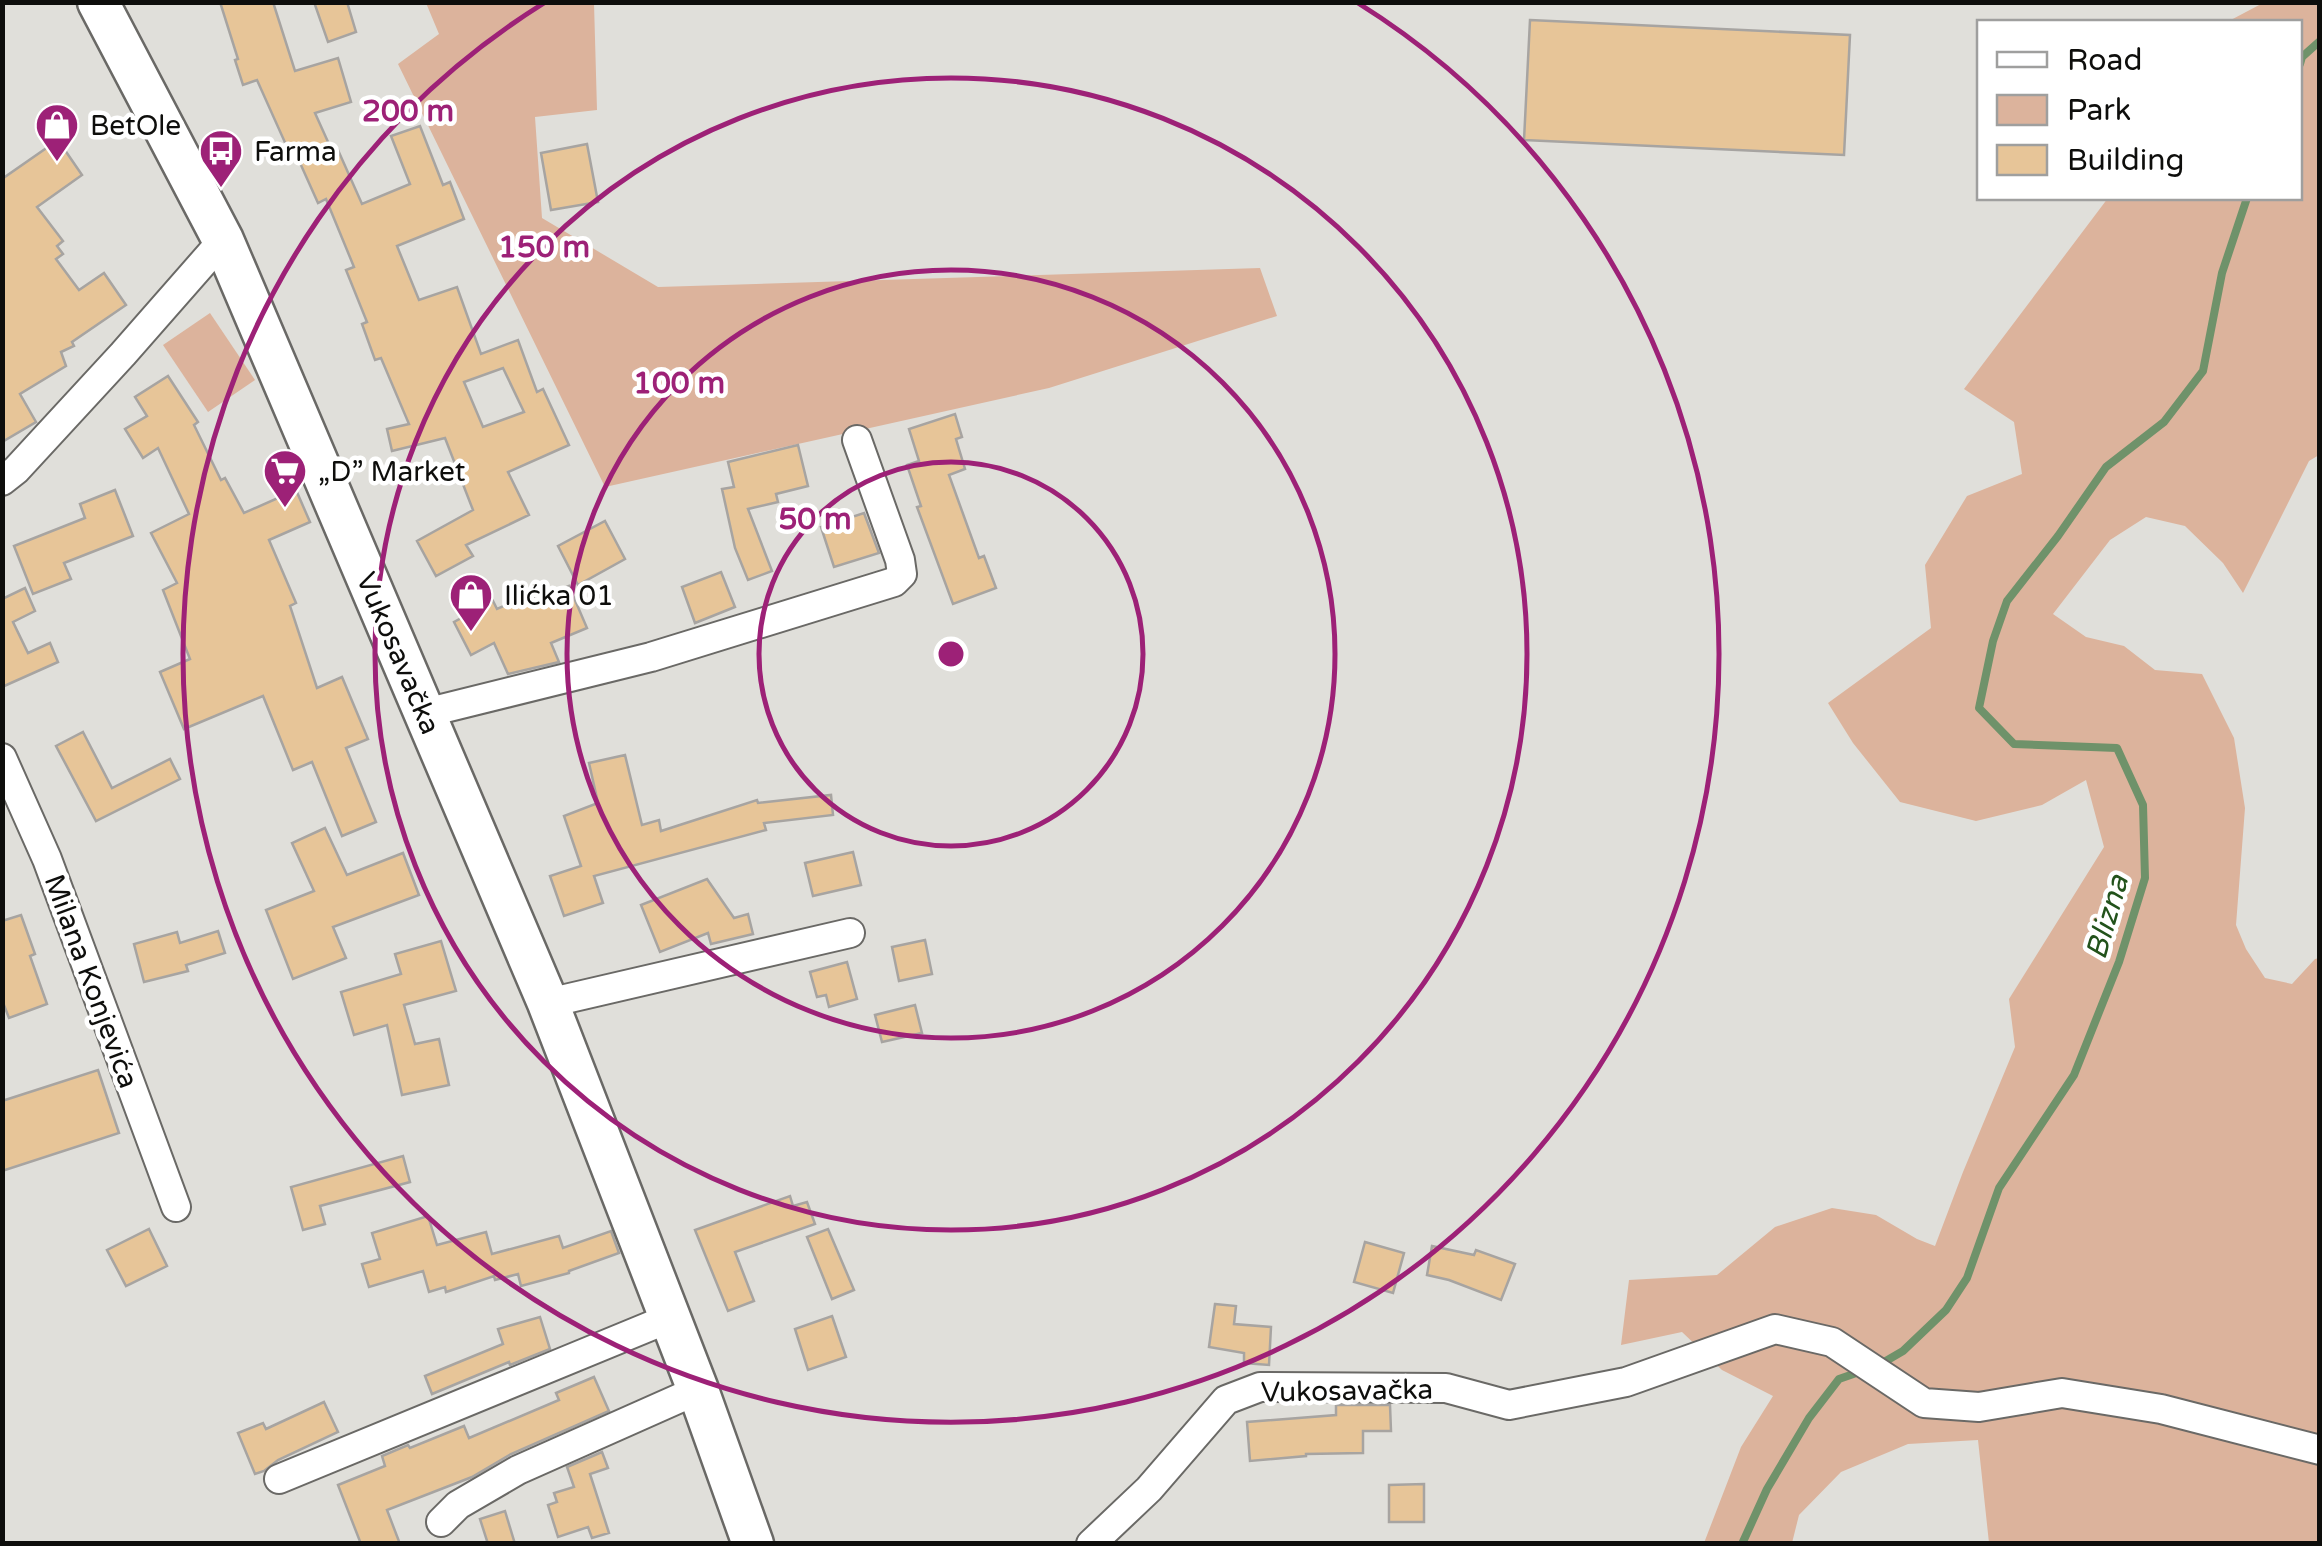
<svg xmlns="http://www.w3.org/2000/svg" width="2322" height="1546" font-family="'Varela Round',sans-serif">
<rect width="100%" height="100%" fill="#e0dfda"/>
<g fill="#dcb39c">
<path d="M426 3H594L597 110 535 117 542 218 658 287 1260 268 1277 316 1049 388 605 487 398 64 439 34Z"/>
<path d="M2263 3H2319V455L2309 461 2243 593 2223 563 2185 526 2146 517 2110 540 2053 614 2086 637 2124 646 2155 670 2202 674 2234 738 2245 808 2236 925 2246 949 2265 978 2292 984 2315 959 2319 958V1543H1989L1978 1440 1908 1444 1841 1472 1799 1515 1792 1543H1704L1741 1447 1773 1396 1722 1370 1682 1332 1621 1345 1629 1280 1717 1275 1775 1227 1832 1208 1876 1215 1917 1239 1935 1246 1963 1172 2015 1047 2009 999 2104 847 2086 780 2042 805 1976 821 1900 802 1853 743 1828 703 1931 628 1925 565 1967 496 2022 474 2014 422 1964 389 2108 198H2300V22H2227Z"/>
<path d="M210 313 255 380 208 412 163 345Z"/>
</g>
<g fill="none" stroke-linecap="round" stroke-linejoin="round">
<g stroke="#6f926a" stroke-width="8">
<path d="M2300 64 2302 57 2320 41"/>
<path d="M1879 1365 1903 1351 1946 1310 1967 1278 1999 1188 2074 1075 2119 962 2145 878 2143 805 2117 748 2014 744 1979 708 1993 641 2007 601 2058 536 2106 467 2164 422 2203 371 2222 273 2247 198"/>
<path d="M1742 1544 1767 1489 1809 1418 1839 1379 1862 1371"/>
</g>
</g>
<g fill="#e7c598" stroke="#a7a4a1" stroke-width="2.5" fill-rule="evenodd">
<path d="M220 2H273L295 71 338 58 351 102 315 113 333 153 338 150 362 204 410 184 391 136 420 126 443 185 450 182 464 219 397 246 419 300 457 287 481 354 518 340 537 392 543 389 569 445 508 472 529 515 466 545 473 556 436 576 417 541 473 510 445 438 392 451 387 429 409 424 381 358 375 360 362 324 367 322 346 270 354 267 326 199 318 203 292 145 287 147 257 80 243 85 235 60 238 59ZM503 368 524 412 483 427 464 382Z"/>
<path d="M314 2H347L356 32 328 42Z"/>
<path d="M1530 20 1850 35 1844 155 1524 140Z"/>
<path d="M58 140 82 175 37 207 63 241 57 246 63 254 56 259 79 290 104 273 126 305 72 342 74 346 61 352 66 366 20 394 36 422 2 442V179Z"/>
<path d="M587 144 598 202 551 210 541 153Z"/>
<path d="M168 376 198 422 194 425 221 480 225 478 244 513 296 490 310 522 269 540 296 603 290 606 317 688 342 677 368 739 346 748 376 822 342 836 312 762 293 770 263 696 184 729 160 672 190 659 163 590 177 583 151 533 189 514 158 448 143 458 125 429 147 416 135 397Z"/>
<path d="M955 414 962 437 956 439 965 469 949 475 979 558 984 556 996 588 953 604 917 507 921 506 907 465 919 461 909 429Z"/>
<path d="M798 445 808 486 776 494 778 502 748 509 772 571 748 580 735 548 722 489 734 487 728 462Z"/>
<path d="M115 490 133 536 64 563 71 579 33 594 14 546 85 518 80 504Z"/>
<path d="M864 513 879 553 834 567 821 527Z"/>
<path d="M605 521 625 559 578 585 558 546Z"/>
<path d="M721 572 735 607 695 623 682 587Z"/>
<path d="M569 586 587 628 551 643 559 662 508 674 494 643 471 655 454 622 493 601 497 609 532 594 535 601Z"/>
<path d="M25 588 35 611 13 622 28 653 50 643 58 662 2 687V599Z"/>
<path d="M83 732 112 788 170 759 180 779 96 821 56 746Z"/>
<path d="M625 755 642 825 659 820 661 831 757 800 758 803 831 795 833 815 764 823 766 830 594 876 603 903 564 916 550 876 581 866 564 816 598 803 589 763Z"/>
<path d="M325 828 347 875 403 853 419 895 333 927 346 958 293 979 266 910 314 891 292 843Z"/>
<path d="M853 852 861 885 813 896 805 863Z"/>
<path d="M707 879 734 918 748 914 753 934 711 944 708 933 660 952 641 905Z"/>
<path d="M21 915 35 954 30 956 47 1004 9 1018 2 1000V921Z"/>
<path d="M218 931 225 953 186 965 188 971 144 982 134 944 177 932 180 943Z"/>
<path d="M925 940 932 974 899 981 892 947Z"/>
<path d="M441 941 456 991 404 1005 415 1044 439 1039 449 1085 402 1095 387 1025 354 1035 341 992 401 974 395 954Z"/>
<path d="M847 962 857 999 829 1007 826 995 817 997 810 972Z"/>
<path d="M915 1005 922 1033 882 1042 875 1015Z"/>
<path d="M98 1070 119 1133 2 1171V1101Z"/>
<path d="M403 1156 410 1182 320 1206 325 1224 303 1230 291 1187Z"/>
<path d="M790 1196 793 1206 807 1202 815 1224 735 1252 754 1301 728 1311 695 1230Z"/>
<path d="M428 1216 437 1245 486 1232 492 1254 559 1236 563 1248 611 1231 619 1253 569 1271V1273L521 1286 518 1274 495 1280 494 1276 446 1292 445 1287 429 1292 423 1271 369 1287 362 1264 380 1259 372 1233Z"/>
<path d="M149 1229 167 1266 126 1286 107 1250Z"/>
<path d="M828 1229 854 1290 832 1299 807 1237Z"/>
<path d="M1365 1242 1404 1253 1393 1293 1354 1282Z"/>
<path d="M1432 1246 1474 1255 1476 1250 1515 1264 1501 1300 1449 1280 1427 1275Z"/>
<path d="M1215 1304 1236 1306 1234 1324 1271 1327 1269 1365 1244 1363V1353L1209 1347Z"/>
<path d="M832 1316 846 1357 808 1370 795 1329Z"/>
<path d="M540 1317 550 1349 510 1365 509 1362 432 1394 425 1376 503 1344 498 1329Z"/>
<path d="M594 1377 609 1411 511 1454 472 1477 387 1510 400 1544H361L338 1485 385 1466 382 1456 408 1445 410 1448 464 1426 469 1438 559 1400 556 1393Z"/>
<path d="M324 1402 338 1432 278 1460 264 1471 255 1474 238 1433 263 1423 266 1429Z"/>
<path d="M1336 1405H1390L1391 1431H1363V1453L1306 1454V1456L1250 1461 1247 1422 1336 1415Z"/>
<path d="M602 1452 608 1468 590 1474 609 1533 592 1538 588 1527 558 1537 548 1505 557 1502 554 1493 574 1487 567 1467Z"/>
<path d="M1424 1484V1522H1389V1485Z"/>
<path d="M505 1511 515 1544H488L480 1519Z"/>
</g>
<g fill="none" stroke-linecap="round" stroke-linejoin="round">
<g stroke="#6a6966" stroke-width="32">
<g id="street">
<path d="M2 481 16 470 123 354 223 240"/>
<path d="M425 713 651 657 894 582 902 574 900 560 857 440"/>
<path d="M2 758 47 859 176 1207"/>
<path d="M548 1003 850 933"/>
<path d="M279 1479 670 1318"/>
<path d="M441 1522 458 1505 518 1470 698 1390"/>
<path d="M1091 1544 1149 1489 1226 1400 1260 1387 1446 1388 1509 1405 1626 1382 1775 1329 1832 1342 1924 1403 1979 1407 2062 1393 2161 1409 2320 1450"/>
</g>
</g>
<g stroke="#6a6966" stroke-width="45">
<path id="secondary" d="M98 2 223 240 548 1003 698 1390 753 1544"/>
</g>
<use href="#street" stroke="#fff" stroke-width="28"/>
<use href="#secondary" stroke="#fff" stroke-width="40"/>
</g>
<g fill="none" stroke="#9d2177" stroke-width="5">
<circle cx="951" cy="654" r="192"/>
<circle cx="951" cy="654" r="384"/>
<circle cx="951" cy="654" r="576"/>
<path d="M1358 3A768 768 0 1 1 544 3"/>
</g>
<defs>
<g id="shop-pin" transform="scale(2.25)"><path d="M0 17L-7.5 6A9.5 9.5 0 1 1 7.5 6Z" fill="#9d2177" stroke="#fff"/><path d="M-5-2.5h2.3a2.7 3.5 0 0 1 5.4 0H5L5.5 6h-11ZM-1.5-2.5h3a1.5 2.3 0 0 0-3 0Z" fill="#fff"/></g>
<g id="bus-pin" transform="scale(2.25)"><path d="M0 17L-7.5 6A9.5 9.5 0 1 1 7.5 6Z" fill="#9d2177" stroke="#fff"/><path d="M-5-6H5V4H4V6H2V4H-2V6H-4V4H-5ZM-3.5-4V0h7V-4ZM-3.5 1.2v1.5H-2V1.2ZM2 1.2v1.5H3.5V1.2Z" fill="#fff"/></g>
<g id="supermarket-pin" transform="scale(2.25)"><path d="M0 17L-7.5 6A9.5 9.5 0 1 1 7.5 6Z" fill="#9d2177" stroke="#fff"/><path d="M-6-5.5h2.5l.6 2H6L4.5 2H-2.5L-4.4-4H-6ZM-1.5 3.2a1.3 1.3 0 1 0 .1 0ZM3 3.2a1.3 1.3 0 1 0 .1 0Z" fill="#fff"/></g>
</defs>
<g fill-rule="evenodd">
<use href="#shop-pin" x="57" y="125"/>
<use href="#bus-pin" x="221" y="151"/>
<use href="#supermarket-pin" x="285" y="471"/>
<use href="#shop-pin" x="471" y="595"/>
</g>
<g text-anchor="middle" stroke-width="9" stroke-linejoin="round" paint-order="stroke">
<g font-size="28" fill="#0e0e0c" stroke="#fff" text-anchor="start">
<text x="90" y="135">BetOle</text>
<text x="254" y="161">Farma</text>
<text x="318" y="481">„D” Market</text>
<text x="504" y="605">Ilićka 01</text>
</g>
<g font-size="28" fill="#0e0e0c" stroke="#fff">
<text transform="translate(399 653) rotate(67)" y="10">Vukosavačka</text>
<text transform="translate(92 981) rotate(70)" y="10">Milana Konjevića</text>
<text transform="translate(1347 1390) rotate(-1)" y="10">Vukosavačka</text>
</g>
<g font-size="30" font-style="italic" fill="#22521b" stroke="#fff">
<text transform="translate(2107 917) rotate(-74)" y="10">Blizna</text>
</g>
</g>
<circle cx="951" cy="654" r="15" fill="#9d2177" stroke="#fff" stroke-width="5"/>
<g font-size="30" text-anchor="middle" font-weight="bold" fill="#9d2177" stroke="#fff" stroke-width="9" stroke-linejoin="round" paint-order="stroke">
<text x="408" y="121">200 m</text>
<text x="544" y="257">150 m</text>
<text x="679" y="393">100 m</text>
<text x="815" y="529">50 m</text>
</g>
<rect width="2322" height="1546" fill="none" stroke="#0e0e0c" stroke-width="10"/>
<rect x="1977" y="20" width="325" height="180" fill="#ffffff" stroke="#9f9f9e" stroke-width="2.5"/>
<rect x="1997" y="52" width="50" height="15" fill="#ffffff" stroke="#9f9f9e" stroke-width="2.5"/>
<text x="2067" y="70" font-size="30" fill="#0e0e0c">Road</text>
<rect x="1997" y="95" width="50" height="30" fill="#dcb39c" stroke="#9f9f9e" stroke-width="2.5"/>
<text x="2067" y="120" font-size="30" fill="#0e0e0c">Park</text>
<rect x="1997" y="145" width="50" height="30" fill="#e7c598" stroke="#9f9f9e" stroke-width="2.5"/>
<text x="2067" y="170" font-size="30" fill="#0e0e0c">Building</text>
</svg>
